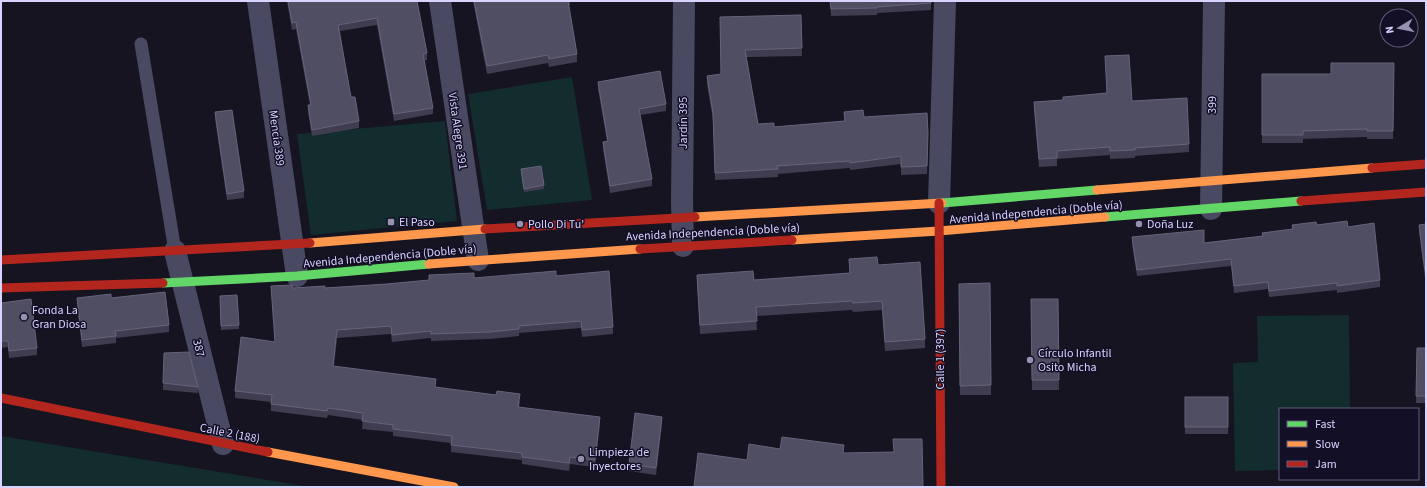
<svg xmlns="http://www.w3.org/2000/svg" width="1427" height="488" font-family="'Source Sans 3',sans-serif">
<rect width="100%" height="100%" fill="#161421"/>
<g fill="#132c2d">
<path d="M572 77 592 200 487 210 468 94Z"/>
<path d="M445 121 457 221 311 235 297 134Z"/>
<path d="M1349 315 1350 409H1280V470L1235 471 1233 363 1258 362 1257 316Z"/>
<path d="M1 436 310 487H1Z"/>
</g>
<g fill="none" stroke-linecap="round" stroke-linejoin="round">
<path stroke="#4a4962" stroke-width="13" d="M141 44 175 251"/>
<g stroke="#4a4962" stroke-width="22">
<path d="M258 1 297 276"/>
<path d="M440 1 478 260"/>
<path d="M939 203 945 1"/>
<path d="M1211 209 1214 1"/>
<path d="M683 246 682 201 684 1"/>
<path d="M175 251 223 444"/>
</g>
<g stroke="#63d668" stroke-width="9">
<path d="M942 203 1097 190"/>
<path d="M1105 217 1301 201"/>
<path d="M163 283 297 276 429 264"/>
</g>
<g stroke="#ff974d" stroke-width="9">
<path d="M1097 190 1372 168"/>
<path d="M695 217 942 203"/>
<path d="M792 240 939 231 1105 217"/>
<path d="M310 243 485 229"/>
<path d="M429 264 640 249"/>
<path d="M268 452 454 487"/>
</g>
<g stroke="#b3261e" stroke-width="9">
<path d="M1372 168 1426 164"/>
<path d="M1301 201 1426 192"/>
<path d="M939 203 941 487"/>
<path d="M485 229 695 217"/>
<path d="M640 249 792 240"/>
<path d="M1 260 310 243"/>
<path d="M1 288 163 283"/>
<path d="M1 398 268 452"/>
</g>
</g>
<g fill="#403d50">
<path d="M287 1H417L427 53V60H424L433 108V114L394 121 377 25 340 31 351 97 359 121V128L312 136 308 112V105H310L296 29 292 30Z"/>
<path d="M473 1H570V5H569L577 54V62L549 67 548 63 487 74Z"/>
<path d="M830 1H931V10L877 13V15L831 16Z"/>
<path d="M801 15 802 56 746 57 758 124 774 127 844 121V112L928 133 927 174 901 175V164L850 170V168L778 174V177L715 180 713 120 707 84V76L721 74 720 17Z"/>
<path d="M1105 56 1132 101 1189 144V152L1135 156V158L1110 159V155L1057 159V166L1039 167 1034 110V102L1063 100 1107 93Z"/>
<path d="M1394 63 1393 139H1367V137L1303 139V143H1262V74H1331Z"/>
<path d="M598 82 666 104V111L640 115 652 179V186L610 193 603 149V142L607 141 598 89Z"/>
<path d="M215 112 244 191V198L227 200 215 119Z"/>
<path d="M521 169 544 185V189L524 192 521 173Z"/>
<path d="M1426 224V278H1425L1419 232V225Z"/>
<path d="M1292 225H1317L1348 227 1380 280V287L1337 293V290L1269 297 1268 289 1234 293 1231 266 1137 276 1132 244V237L1204 243 1262 236V233L1292 229Z"/>
<path d="M849 259 878 265 925 339V348L885 351 882 310 853 312 852 310 756 316 757 330 700 334 697 284V275L754 280 850 273Z"/>
<path d="M556 276 613 327V334L582 337 581 328 519 333V336L490 339 431 341V338L392 342 391 334 337 338 334 366 436 387 520 401 519 407 600 424 595 467 570 464 569 471 522 464V460L451 452V443L393 436V432L362 429 363 420 328 415 327 418 271 411V402L235 398V391L275 342 271 286 293 288H325L474 278Z"/>
<path d="M990 283 991 395H960L959 284Z"/>
<path d="M220 296 239 325V329L221 330Z"/>
<path d="M77 298H111L169 325V332L116 338V343L82 347 77 305Z"/>
<path d="M1031 299H1058L1059 390H1032Z"/>
<path d="M1 303 37 348V355L9 358 8 347 1 348Z"/>
<path d="M1417 348H1426V403H1416Z"/>
<path d="M163 383 198 387V393L163 390Z"/>
<rect x="1185" y="397" width="43" height="37"/>
<path d="M662 424 656 475 629 471V464Z"/>
</g>
<g fill="#282635">
<path d="M337 330V338L333 373V366Z"/>
<path d="M600 417V424L595 467V460Z"/>
<path d="M662 417V424L656 475V468Z"/>
</g>
<g fill="#504e63" stroke="#66637b">
<path d="M288 1H417L427 53 423 54 433 108 394 114 377 18 338 25 351 97H355L359 121 312 130 308 105H311L296 22 292 23Z"/>
<path d="M474 1H568L577 54 549 59 548 55 487 66Z"/>
<path d="M830 1H931V3L877 7V8L831 9Z"/>
<path d="M801 15 802 48 745 50 758 124 774 123V127L845 121 844 112 863 110 864 117 927 113 928 133 927 166 901 167V156L850 163V161L777 166 778 169 715 173 713 113 707 76 721 74 720 17Z"/>
<path d="M1129 55 1132 101 1187 98 1189 144 1135 148V150L1110 151V147L1057 151V158L1039 159 1034 102 1063 100V97L1107 93 1105 56Z"/>
<path d="M1331 63H1394L1393 131H1367V129L1303 131V135H1262V74H1331Z"/>
<path d="M660 71 666 104 639 109 652 179 610 186 603 142 608 141 598 82Z"/>
<path d="M232 110 244 191 227 194 215 112Z"/>
<path d="M541 166 544 185 524 189 521 169Z"/>
<path d="M1347 221 1348 227 1374 223 1380 280 1337 286V283L1269 291 1268 282 1234 286 1231 259 1137 270 1132 237 1204 230V243L1263 236 1262 233 1293 229 1292 225 1316 222 1317 225Z"/>
<path d="M1426 224V271H1425L1419 225Z"/>
<path d="M877 257 878 265 920 262 925 339 885 342 882 301 853 303 852 301 756 307 757 321 700 325 697 275 753 271 754 280 850 273 849 259Z"/>
<path d="M556 271V276L609 271 613 327 582 330 581 321 519 326V329L490 332 431 334V331L392 335 391 326 337 330 333 366 436 379 435 387 496 395 497 391 520 394 518 407 600 417 595 460 570 457 569 463 522 457V453L451 445 452 436 393 429V425L362 421 363 413 328 408 327 411 271 404 272 395 235 391 241 337 275 342 271 286 292 285 293 288 325 286V288L387 284 429 280V275L474 273V278Z"/>
<path d="M990 283 991 385 960 386 959 284Z"/>
<path d="M165 292 169 325 115 331 116 336 82 340 77 298 111 294V298Z"/>
<path d="M237 295 239 325 221 326 220 296Z"/>
<path d="M31 299 37 348 9 351 8 341H1V303Z"/>
<path d="M1031 299H1058L1059 380H1032Z"/>
<path d="M1417 348H1426V396H1416Z"/>
<path d="M189 352 198 387 163 383 164 353Z"/>
<rect x="1185" y="397" width="43" height="30"/>
<path d="M635 413 662 417 656 468 629 464Z"/>
<path d="M782 437 844 445 843 453 894 452 893 439H922L923 487H694L698 453 747 460 749 444 780 449Z"/>
</g>
<g fill="#9591b1" stroke="#130f26" stroke-width="1.5">
<rect x="387" y="218" width="8" height="8" rx="2"/>
<circle cx="520" cy="224" r="4"/>
<circle cx="1139" cy="224" r="4"/>
<circle cx="24" cy="317" r="4"/>
<circle cx="1030" cy="360" r="4"/>
<circle cx="581" cy="459" r="4"/>
</g>
<g text-anchor="middle" stroke-width="3" stroke-linejoin="round" paint-order="stroke">
<g font-size="12" fill="#d9d4ff" stroke="#130f26">
<text transform="translate(1212 105) rotate(-89)" y="4">399</text>
<text transform="translate(683 123) rotate(-90)" y="4">Jardín 395</text>
<text transform="translate(458 131) rotate(82)" y="4">Vista Alegre 391</text>
<text transform="translate(277 138) rotate(82)" y="4">Mencía 389</text>
<text transform="translate(1036 212) rotate(-5)" y="4">Avenida Independencia (Doble vía)</text>
<text transform="translate(713 232) rotate(-3)" y="4">Avenida Independencia (Doble vía)</text>
<text transform="translate(390 256) rotate(-5)" y="4">Avenida Independencia (Doble vía)</text>
<text transform="translate(199 348) rotate(76)" y="4">387</text>
<text transform="translate(940 359) rotate(-90)" y="4">Calle 1 (397)</text>
<text transform="translate(230 433) rotate(11)" y="4">Calle 2 (188)</text>
</g>
<g font-size="12" fill="#d9d4ff" stroke="#130f26" text-anchor="start">
<text x="399" y="226">El Paso</text>
<text x="528" y="228">Pollo Di Tu'</text>
<text x="1147" y="228">Doña Luz</text>
<text x="32" y="314">Fonda La<tspan x="32" dy="14">Gran Diosa</tspan></text>
<text x="1038" y="357">Círculo Infantil<tspan x="1038" dy="14">Osito Micha</tspan></text>
<text x="589" y="456">Limpieza de<tspan x="589" dy="14">Inyectores</tspan></text>
</g>
</g>
<rect width="1427" height="488" fill="none" stroke="#d9d4ff" stroke-width="4"/>
<rect x="1279" y="408" width="140" height="72" fill="#130f26" stroke="#625e7d"/>
<rect x="1287" y="421" width="20" height="6" fill="#63d668" stroke="#625e7d"/>
<text x="1315" y="428" font-size="12" fill="#d9d4ff">Fast</text>
<rect x="1287" y="441" width="20" height="6" fill="#ff974d" stroke="#625e7d"/>
<text x="1315" y="448" font-size="12" fill="#d9d4ff">Slow</text>
<rect x="1287" y="461" width="20" height="6" fill="#b3261e" stroke="#625e7d"/>
<text x="1315" y="468" font-size="12" fill="#d9d4ff">Jam</text>
<g transform="translate(1399 28) rotate(260)"><circle r="19" fill="#130f26" stroke="#625e7d"/>
<path d="M0-3L7 15L0 10L-7 15Z" fill="#9591b1"/>
<text y="-6" font-size="11" font-weight="bold" text-anchor="middle" fill="#d9d4ff">N</text>
</g>
</svg>
